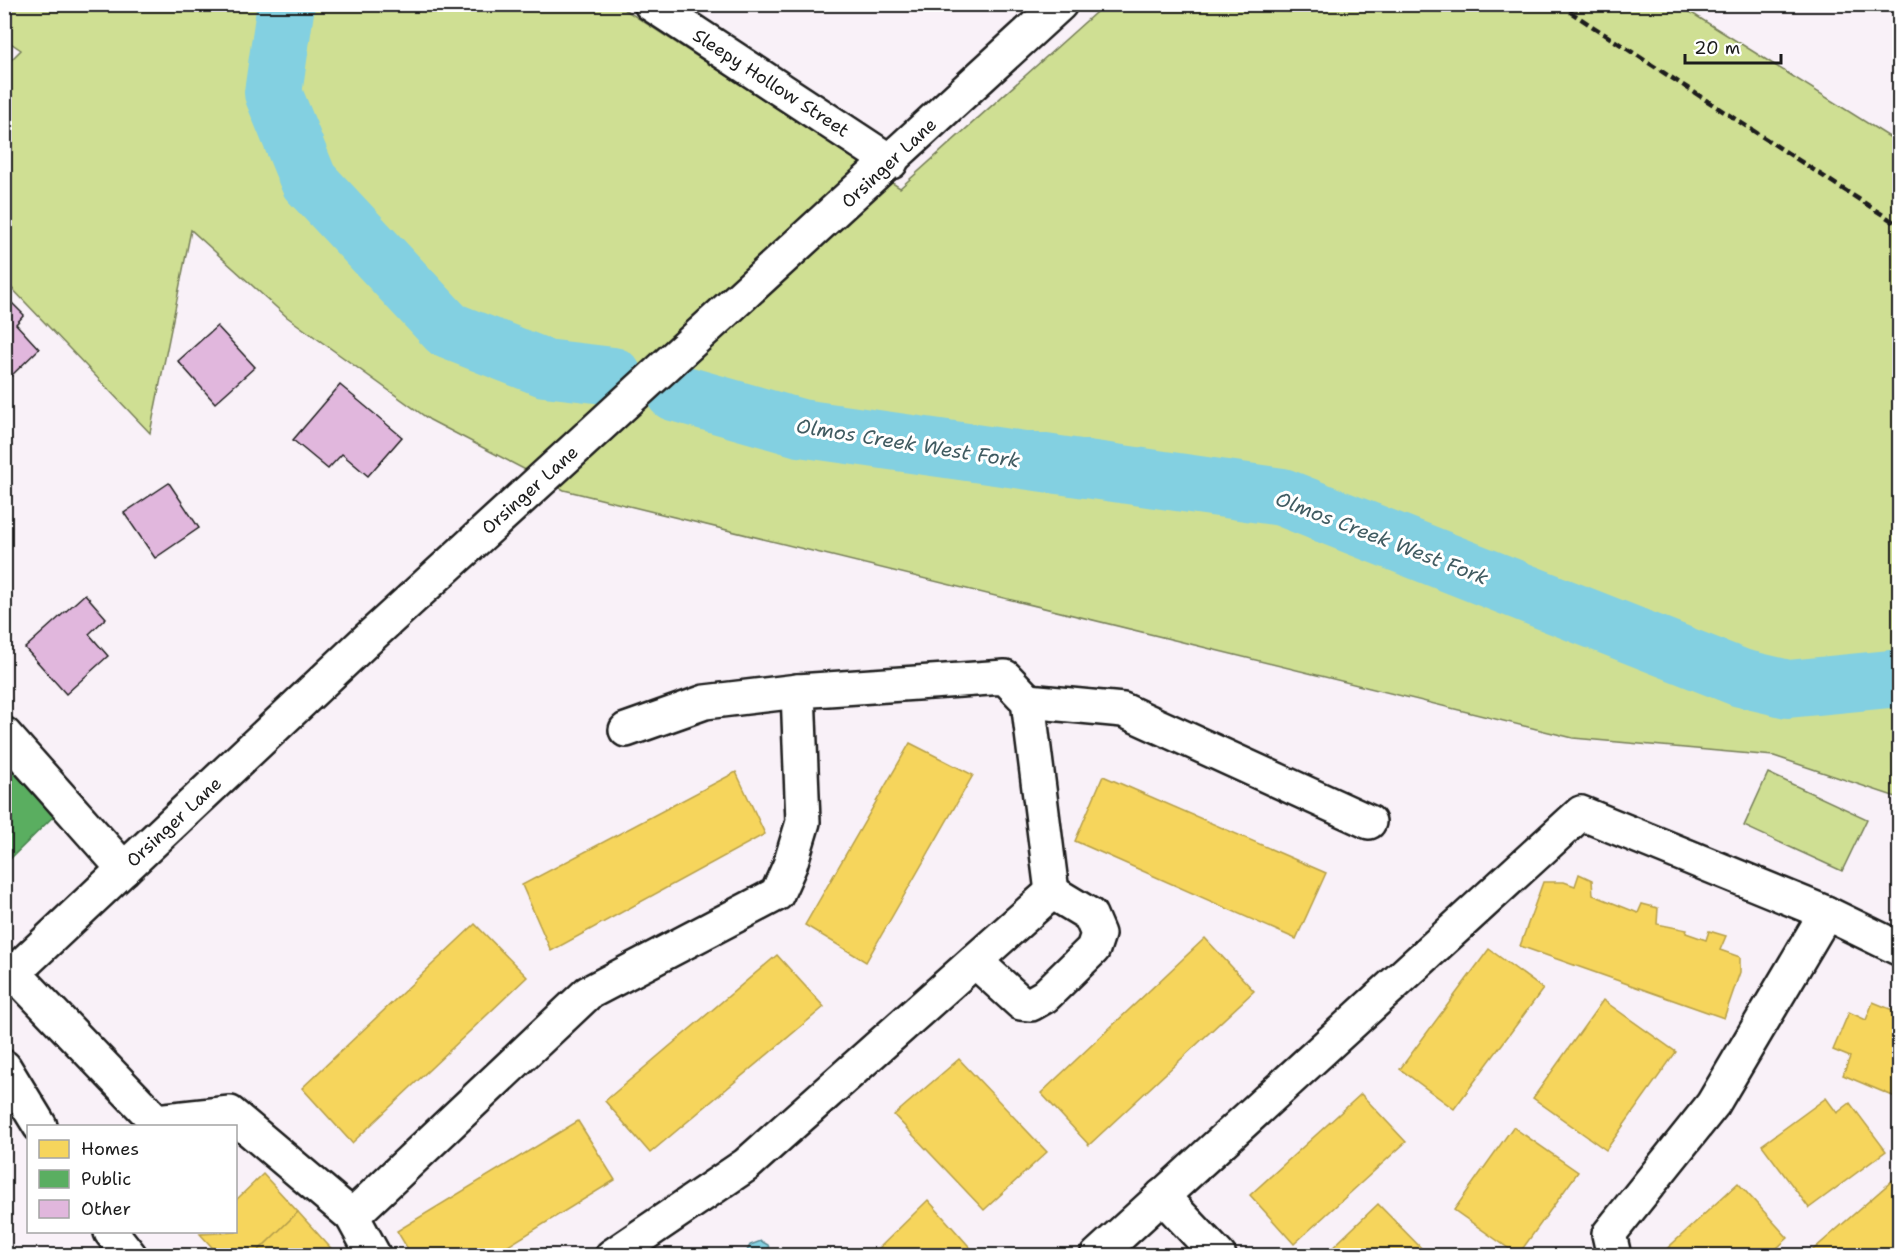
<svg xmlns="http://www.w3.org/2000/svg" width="1904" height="1260" font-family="'Shantell Sans',sans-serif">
<rect width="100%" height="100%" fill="#f9f1f8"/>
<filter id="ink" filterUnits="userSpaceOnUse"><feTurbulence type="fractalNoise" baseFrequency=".0167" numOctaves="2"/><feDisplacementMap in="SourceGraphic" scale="12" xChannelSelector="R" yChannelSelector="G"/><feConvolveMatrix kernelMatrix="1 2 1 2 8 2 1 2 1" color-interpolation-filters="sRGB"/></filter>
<g filter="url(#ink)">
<g fill="#cfdf93" stroke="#767e58" stroke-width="1.5">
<path d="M4 5H618L900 188 1104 5H1679L1899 143V798L1774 756 1573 738 564 490 430 420 287 317 191 230 150 433 5 281V66L21 50 5 39Z"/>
<path d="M1768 773 1867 819 1842 871 1744 826Z"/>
</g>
<path fill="#83d0e1" stroke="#5a8892" stroke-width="1.5" d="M761 1241 768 1245 772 1255H745L750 1245Z"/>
<g fill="#f6d55c" stroke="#b59e49" stroke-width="1.5">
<path d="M910 743 973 775 866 962 805 925Z"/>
<path d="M736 772 765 834 551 951 522 885Z"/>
<path d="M1103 776 1326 873 1296 939 1075 841Z"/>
<path d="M1579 874 1592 880 1593 895 1638 913 1642 904 1658 908 1657 924 1687 930 1686 933 1706 940 1709 931 1726 936 1720 950 1740 957V972L1724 1018 1520 946 1543 882H1564L1575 886Z"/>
<path d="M475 924 527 977 352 1143 302 1088Z"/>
<path d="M1205 938 1254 991 1089 1145 1041 1093Z"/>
<path d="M1489 949 1543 989 1454 1109 1400 1069Z"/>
<path d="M777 955 824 1007 650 1153 605 1101Z"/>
<path d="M1603 1000 1676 1052 1606 1150 1533 1098Z"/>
<path d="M1873 1002 1900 1013V1099L1843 1075 1850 1057 1833 1050 1849 1012 1866 1020Z"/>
<path d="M959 1059 1047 1152 984 1210 894 1115Z"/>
<path d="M1361 1094 1406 1142 1294 1244 1250 1195Z"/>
<path d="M1826 1098 1837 1113 1850 1103 1886 1151 1809 1208 1762 1145Z"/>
<path d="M578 1121 615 1180 492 1256H412L397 1231Z"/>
<path d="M1513 1127 1578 1172 1518 1255 1454 1210Z"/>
<path d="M263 1174 298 1212 253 1256H220L200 1234 236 1232V1200Z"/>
<path d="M1900 1174V1256H1806Z"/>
<path d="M1738 1183 1788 1238 1768 1256H1659Z"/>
<path d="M928 1200 975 1253 972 1256H871Z"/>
<path d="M1378 1204 1429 1256H1324Z"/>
<path d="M298 1212 338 1256H253Z"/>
</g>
<path fill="#5aae61" stroke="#47824c" stroke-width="1.5" d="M4 750 62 808 9 860 4 856Z"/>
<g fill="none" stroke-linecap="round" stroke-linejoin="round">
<g stroke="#83d0e1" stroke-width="58">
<path d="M286 4 273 93 309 181 448 330 545 368 613 376"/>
<path d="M674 392 800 428 1282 497 1741 678 1788 689 1900 678"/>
</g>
</g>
<g fill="#e1b7dd" stroke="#1c1c1c" stroke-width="1.5">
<path d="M4 295 24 315 16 324 39 349 11 376 4 369Z"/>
<path d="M217 326 255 367 215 403 178 361Z"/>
<path d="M340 385 402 437 368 476 342 454 328 469 293 440Z"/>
<path d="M169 483 199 528 155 558 124 513Z"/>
<path d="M85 594 106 618 89 634 108 656 66 694 25 648Z"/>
</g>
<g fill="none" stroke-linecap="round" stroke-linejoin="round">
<g stroke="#1c1c1c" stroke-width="38">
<g id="minor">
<path d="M651 4 891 162"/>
<path d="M1028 701 1123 710 1369 822"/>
<path d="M626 730 705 702 798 691"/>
<path d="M4 734 124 869"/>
<path d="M1826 913 1900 949"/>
<path d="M975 961 1021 1003 1031 1004 1045 996 1093 949 1098 934 1090 915 1052 892"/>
<path d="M14 973 156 1121 230 1113 352 1216"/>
<path d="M4 982 372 635 1060 4"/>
<path d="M4 1067 40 1126"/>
<path d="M1162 1196 1219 1256"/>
<path d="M111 1232 130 1256"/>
<path d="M374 1256 352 1216 588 993 777 894 790 865 803 822 798 691 1005 677 1028 701 1052 892"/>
<path d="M612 1256 746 1165 1052 892"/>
<path d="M1097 1256 1581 813 1826 913 1713 1104 1609 1234 1614 1256"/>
</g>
</g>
<use href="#minor" stroke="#fff" stroke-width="33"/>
<path stroke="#1c1c1c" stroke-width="4.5" stroke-dasharray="9 4.5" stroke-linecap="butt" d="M1558 4 1900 226"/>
</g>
</g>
<g text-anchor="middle" stroke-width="6" stroke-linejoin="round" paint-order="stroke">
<g font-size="18" fill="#1c1c1c" stroke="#fff">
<text transform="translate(771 83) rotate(33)" y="6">Sleepy Hollow Street</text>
<text transform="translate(889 163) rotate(-43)" y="6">Orsinger Lane</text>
<text transform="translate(530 490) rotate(-42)" y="6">Orsinger Lane</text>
<text transform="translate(174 822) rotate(-43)" y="6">Orsinger Lane</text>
</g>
<g font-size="20" font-style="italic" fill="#405b61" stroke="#fff">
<text transform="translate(908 443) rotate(9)" y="7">Olmos Creek West Fork</text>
<text transform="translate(1382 538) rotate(21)" y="7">Olmos Creek West Fork</text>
</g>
</g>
<rect width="1904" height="1260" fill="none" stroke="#fff" stroke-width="24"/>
<rect x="12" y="12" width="1880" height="1236" fill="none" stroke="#1c1c1c" stroke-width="2" filter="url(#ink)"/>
<rect x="27" y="1125" width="210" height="108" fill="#ffffff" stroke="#a4a4a4" stroke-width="1.5"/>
<rect x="39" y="1140" width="30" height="18" fill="#f6d55c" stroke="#a4a4a4" stroke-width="1.5"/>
<text x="81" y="1155" font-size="18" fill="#1c1c1c">Homes</text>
<rect x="39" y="1170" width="30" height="18" fill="#5aae61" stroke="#a4a4a4" stroke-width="1.5"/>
<text x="81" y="1185" font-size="18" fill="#1c1c1c">Public</text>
<rect x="39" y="1200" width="30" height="18" fill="#e1b7dd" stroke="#a4a4a4" stroke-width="1.5"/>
<text x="81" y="1215" font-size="18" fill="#1c1c1c">Other</text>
<path d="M1685 54v9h96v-9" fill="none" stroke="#1c1c1c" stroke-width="3"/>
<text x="1694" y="54" font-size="18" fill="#1c1c1c" stroke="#ffffff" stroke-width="4.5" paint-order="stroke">20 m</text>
</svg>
